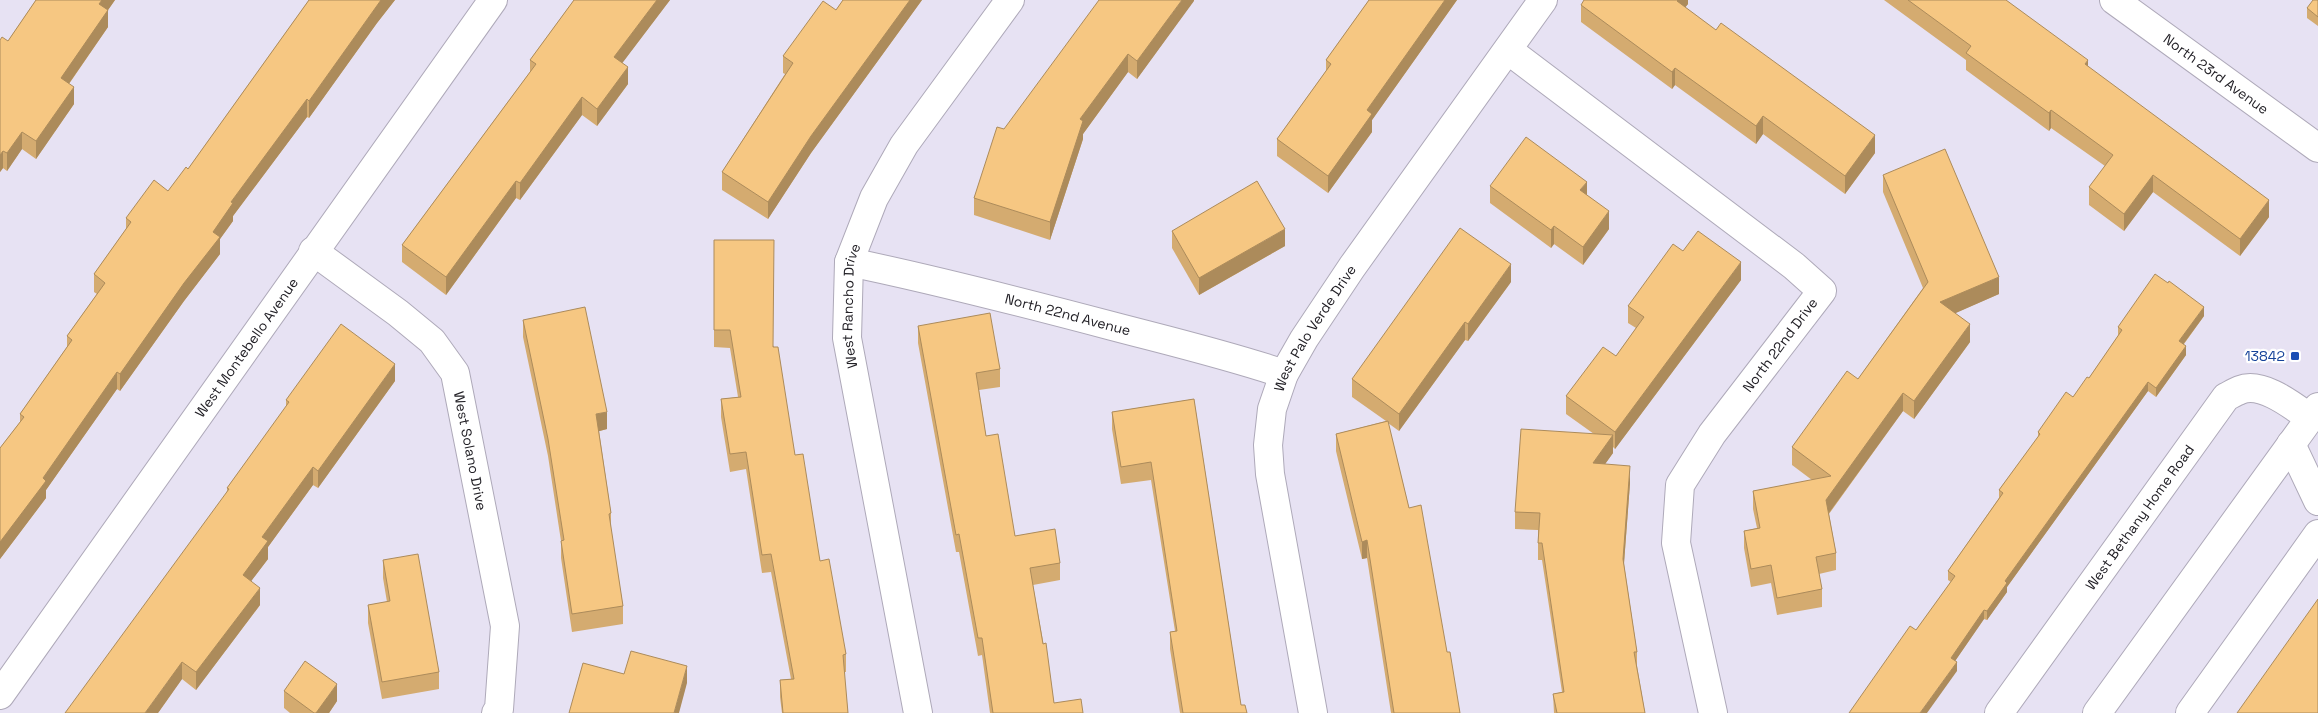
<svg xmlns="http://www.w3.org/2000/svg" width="2318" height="713" font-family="'Space Grotesk',sans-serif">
<rect width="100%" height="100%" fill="#e7e2f3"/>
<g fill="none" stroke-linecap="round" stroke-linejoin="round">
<g stroke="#aea9b9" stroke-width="30">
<g id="street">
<path d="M1508 50 1794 266 1822 291 1712 434 1680 485 1676 543 1713 713"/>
<path id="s1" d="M313 251 398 313 432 341 455 373 505 626 499 709 496 713"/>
<path id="s2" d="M849 262C937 280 1025 303 1112 326 1169 341 1228 355 1284 374"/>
<path d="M2291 444 2318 501"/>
<path id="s3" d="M0 695 493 0"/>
<path id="s4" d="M918 713 847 338 849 262 874 198 904 145 1010 0"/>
<path id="s5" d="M1313 713 1270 474 1268 445 1272 409 1284 374 1304 339 1352 267 1543 0"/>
<path id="s6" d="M1999 713 2226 397C2230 395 2235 392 2240 390 2262 381 2293 406 2310 418"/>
<path d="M2190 713 2318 534"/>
</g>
</g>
<g stroke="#aea9b9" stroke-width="30">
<g id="secondary">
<path id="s7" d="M2114 0 2318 148"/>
<path d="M2097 713 2318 407"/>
</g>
</g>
<use href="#street" stroke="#fff" stroke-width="28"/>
<use href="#secondary" stroke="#fff" stroke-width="28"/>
</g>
<g fill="#d4ab70">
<path d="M36 0H115L108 10V27L69 84 74 104 36 159 22 149 7 171 3 168 0 172 8 41Z"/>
<path d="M309 0H395L377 23 309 118 307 117 233 216V221L220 239V254L184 301 120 391 117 389 46 490V498L0 559V448L20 422V414L67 347V336L97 294 94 292V274L126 229V218L168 191 188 169Z"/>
<path d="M574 0H670L622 63 628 84 597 126 582 115 520 200 516 198 446 295 402 262V245L530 72V60Z"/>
<path d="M843 0H922L811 153 768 219 722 190V172L785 74 783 73V56L836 10Z"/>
<path d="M1194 0 1137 79 1128 72 1083 134V139L1050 240 974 215V198L1004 129Z"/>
<path d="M1369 0H1457L1372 120V132L1328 193 1277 156V139L1326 71V60Z"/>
<path d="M1688 0V4L1685 7 1875 153 1845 194 1763 134 1756 144 1675 85 1672 89 1581 22V5Z"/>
<path d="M1884 0H2006L2088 67 2269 217 2240 256 2153 192 2124 231 2089 205V187L2105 166 2051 128 2049 131 1966 70V60Z"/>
<path d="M2318 0V26L2307 18V8Z"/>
<path d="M1883 175 1999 294 1955 313 1970 342 1914 419 1903 411 1829 514 1836 553V570L1819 574 1822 589V607L1777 615 1771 583 1751 587 1744 548V531L1757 528 1753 509V491L1812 480 1792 465V447L1858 379 1923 288 1883 192Z"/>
<path d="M1490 186 1587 195 1609 229 1583 265 1554 244 1551 248 1490 203Z"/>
<path d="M1172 231 1285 246 1199 295 1172 248Z"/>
<path d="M714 240 774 347 795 455 820 561 846 654V672H844L848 713H782L780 697V680L791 679 771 572 762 573 746 469 730 472 721 417V399L738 397 730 348 714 347Z"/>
<path d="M1683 251 1741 280 1615 449 1613 447V453L1605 464 1630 483 1624 564 1637 652V666L1645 713H1554L1553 694 1562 692 1542 560H1538V530L1515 529V512L1594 434 1566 414V396L1616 356 1636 328 1628 323V306Z"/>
<path d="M1511 282 1468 341 1465 340 1399 431 1388 423 1409 508 1447 652 1460 713H1391L1367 558 1362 559 1336 451V434L1386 421 1352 397V379Z"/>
<path d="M2204 316 2184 344 2186 355 2156 397 2148 391 2007 587V592L1987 620 1984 619 1955 661 1957 671 1916 630 1951 582 1948 580V571L1999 498V490L2038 437V432L2073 397 2089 378 2118 336V327Z"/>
<path d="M523 320 607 429 599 431 611 513V531L623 606V624L572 632 561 558V541L548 456 523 337Z"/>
<path d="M918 326 1000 369V387L979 390 986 436 1015 536 1060 563V580L1033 585 1054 703 1083 713H990L982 655 978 656 959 552H956L918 343Z"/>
<path d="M395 381 318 488 313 485 268 547V559L251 581 260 605 196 690 182 679 158 713 227 491V488L286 407V400Z"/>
<path d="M1194 399 1241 705 1247 713H1180L1170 649V632L1175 631 1151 480 1121 484 1112 429V412Z"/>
<path d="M383 560 439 672V689L382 699 368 623V605L387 602 383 578Z"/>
<path d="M284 691 337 701 329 713H290L284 708Z"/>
</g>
<g fill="#ac8b5b">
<path d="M102 0H115L108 10V27L61 95V78L99 4Z"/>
<path d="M381 0H395L377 23 309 118V101Z"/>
<path d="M657 0H670L614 74V57Z"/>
<path d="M910 0H922L811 153 768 219V202L811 136Z"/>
<path d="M1182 0H1194V1L1137 79V61Z"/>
<path d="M1445 0H1457L1372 120V132L1328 193V176L1367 110Z"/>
<path d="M1678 0H1688V4L1677 18Z"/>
<path d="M1128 54V72L1083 134V139L1050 240V222L1080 119Z"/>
<path d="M2088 60V77L2085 64Z"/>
<path d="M628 67V84L597 126V109Z"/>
<path d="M1675 68V85L1672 89V72Z"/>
<path d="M74 87V104L36 159V141Z"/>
<path d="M582 97V115L520 200V183Z"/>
<path d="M307 99V117L233 216V221L220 239V254L184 301 120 391V374L231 202Z"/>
<path d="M2051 110V128L2049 131V113Z"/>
<path d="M1763 116V134L1756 144V126Z"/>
<path d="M22 132V149L7 171V153Z"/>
<path d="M1875 135V153L1845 194V176Z"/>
<path d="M3 151V168L0 172V155Z"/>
<path d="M2153 175V192L2124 231V214Z"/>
<path d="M516 181V198L446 295V277Z"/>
<path d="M1587 182V199L1580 190Z"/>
<path d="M2269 200V217L2240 256V239Z"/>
<path d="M1609 211V229L1583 265V247Z"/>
<path d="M1554 226V244L1551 248V230Z"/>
<path d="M1285 229V246L1199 295V278Z"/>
<path d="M1741 262V280L1615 449V432Z"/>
<path d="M1511 264V282L1468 341V324Z"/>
<path d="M1999 277V294L1940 320V302Z"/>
<path d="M2204 307V316L2179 350V341Z"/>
<path d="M1465 322V340L1399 431V414Z"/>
<path d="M1970 324V342L1914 419V401Z"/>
<path d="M2186 346V355L2156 397V388Z"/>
<path d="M395 364V381L318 488V471Z"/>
<path d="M117 372V389L46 490V498L0 559V542L43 478Z"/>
<path d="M2148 382V391L2007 587V592L1987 620V611L2005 581Z"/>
<path d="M1903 393V411L1826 517V500Z"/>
<path d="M607 412V429L596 432V414Z"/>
<path d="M1613 435V453L1593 481V463Z"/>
<path d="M1630 466V483L1623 576V559Z"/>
<path d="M313 467V485L268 547V559L243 592V575L262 537Z"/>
<path d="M1367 540V558L1362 559V542Z"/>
<path d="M260 588V605L196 690V672Z"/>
<path d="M1984 610V619L1951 667V658Z"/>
<path d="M182 662V679L158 713H145Z"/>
<path d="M1957 662V671L1927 713H1920Z"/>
<path d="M687 666V683L679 713H674Z"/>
<path d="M337 684V701L329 713H316Z"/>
</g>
<g fill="#f6c782" stroke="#ac8b5b">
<path d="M36 0H102L99 4 108 10 61 78 74 87 36 141 22 132 7 153 3 151 0 155V40L2 37 8 41Z"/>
<path d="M309 0H381L309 101 307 99 231 202 233 203 213 232 220 237 184 283 120 374 117 372 43 478 46 481 0 542V448L24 417 20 414 72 340 67 336 105 283 94 274 131 222 126 218 154 180 168 191 186 167 188 169Z"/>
<path d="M574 0H657L614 57 628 67 597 109 582 97 520 183 516 181 446 277 402 245 536 64 530 60Z"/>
<path d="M843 0H910L811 136 768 202 722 172 793 63 783 56 823 1 836 10Z"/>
<path d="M1099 0H1182L1137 61 1128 54 1080 119 1083 121 1050 222 974 198 997 127 1004 129Z"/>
<path d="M1369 0H1445L1367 110 1372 114 1328 176 1277 139 1331 64 1326 60Z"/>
<path d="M1584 0H1678L1677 1 1716 30 1721 23 1875 135 1845 176 1763 116 1756 126 1675 68 1672 72 1581 5Z"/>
<path d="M1908 0H2006L2088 60 2085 64 2269 200 2240 239 2153 175 2124 214 2089 187 2113 155 2051 110 2049 113 1966 53 1971 46Z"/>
<path d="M2313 0H2318V17L2307 8Z"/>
<path d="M1526 137 1587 182 1580 190 1609 211 1583 247 1554 226 1551 230 1490 186Z"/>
<path d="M1945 149 1999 277 1940 302 1970 324 1914 401 1903 393 1826 500 1836 553 1816 557 1822 589 1777 598 1771 565 1751 569 1744 531 1760 528 1753 491 1831 476 1792 447 1847 371 1858 379 1928 282 1883 175Z"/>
<path d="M1257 181 1285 229 1199 278 1172 231Z"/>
<path d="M1460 228 1511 264 1468 324 1465 322 1399 414 1352 379Z"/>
<path d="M1698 231 1741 262 1615 432 1566 396 1603 347 1616 356 1644 317 1628 306 1673 244 1683 251Z"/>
<path d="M714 240H774L773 347H778L795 455 803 454 820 561 829 559 846 654 843 655 848 713H783L780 680 794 679 771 554 762 555 746 452 730 454 721 399 741 397 730 330H714Z"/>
<path d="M2155 274 2168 283 2169 281 2204 307 2179 341 2186 346 2156 388 2148 382 2005 581 2007 583 1987 611 1984 610 1951 658 1957 662 1920 713H1849L1910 626 1916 630 1955 576 1948 571 2003 493 1999 490 2040 434 2038 432 2066 392 2073 397 2087 377 2089 378 2122 330 2118 327Z"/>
<path d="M585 307 607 412 596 414 611 513 609 514 623 606 572 614 561 541 564 540 548 439 523 320Z"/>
<path d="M990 313 1000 369 976 373 986 436 998 434 1015 536 1055 529 1060 563 1030 568 1043 644 1046 643 1054 703 1081 699 1083 713H993L982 638H978L959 534 956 535 918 326Z"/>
<path d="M341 324 395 364 318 471 313 467 262 537 268 541 243 575 260 588 196 672 182 662 145 713H65L229 489 227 488 289 402 286 400Z"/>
<path d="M1194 399 1241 705H1245L1247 713H1183L1170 632 1177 631 1151 462 1121 467 1112 412Z"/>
<path d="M1388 421 1409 508 1421 505 1447 652H1450L1460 713H1394L1367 540 1362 542 1336 434Z"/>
<path d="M1521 429 1613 435 1593 463 1630 466 1623 559 1637 652H1634L1645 713H1557L1553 694 1564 692 1542 543H1538L1540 513 1515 512Z"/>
<path d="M418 554 439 672 382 682 368 605 390 601 383 560Z"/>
<path d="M2318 599V713H2237Z"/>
<path d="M631 651 687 666 674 713H569L583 663 624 674Z"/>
<path d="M305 661 337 684 316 713H314L284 691Z"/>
</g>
<rect fill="#1a4fb4" stroke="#fff" stroke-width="2" x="2290" y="351" width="10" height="10" rx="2.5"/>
<g text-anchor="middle" stroke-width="4.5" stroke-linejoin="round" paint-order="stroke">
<g font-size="14" fill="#222026" stroke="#fff">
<text dy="5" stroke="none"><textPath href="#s7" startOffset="126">North 23rd Avenue</textPath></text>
<text dy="5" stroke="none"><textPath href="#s4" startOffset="414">West Rancho Drive</textPath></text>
<text dy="5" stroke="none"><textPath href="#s2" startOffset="225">North 22nd Avenue</textPath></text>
<text dy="5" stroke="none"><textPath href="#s5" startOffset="400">West Palo Verde Drive</textPath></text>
<text transform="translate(1780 345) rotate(-53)" y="5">North 22nd Drive</text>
<text dy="5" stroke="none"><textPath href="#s3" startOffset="426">West Montebello Avenue</textPath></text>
<text dy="5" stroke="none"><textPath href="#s1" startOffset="268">West Solano Drive</textPath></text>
<text dy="5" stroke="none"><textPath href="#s6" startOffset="241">West Bethany Home Road</textPath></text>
</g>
<g font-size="14" fill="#164399" stroke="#fff" text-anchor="end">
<text x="2285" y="361">13842</text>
</g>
</g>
</svg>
